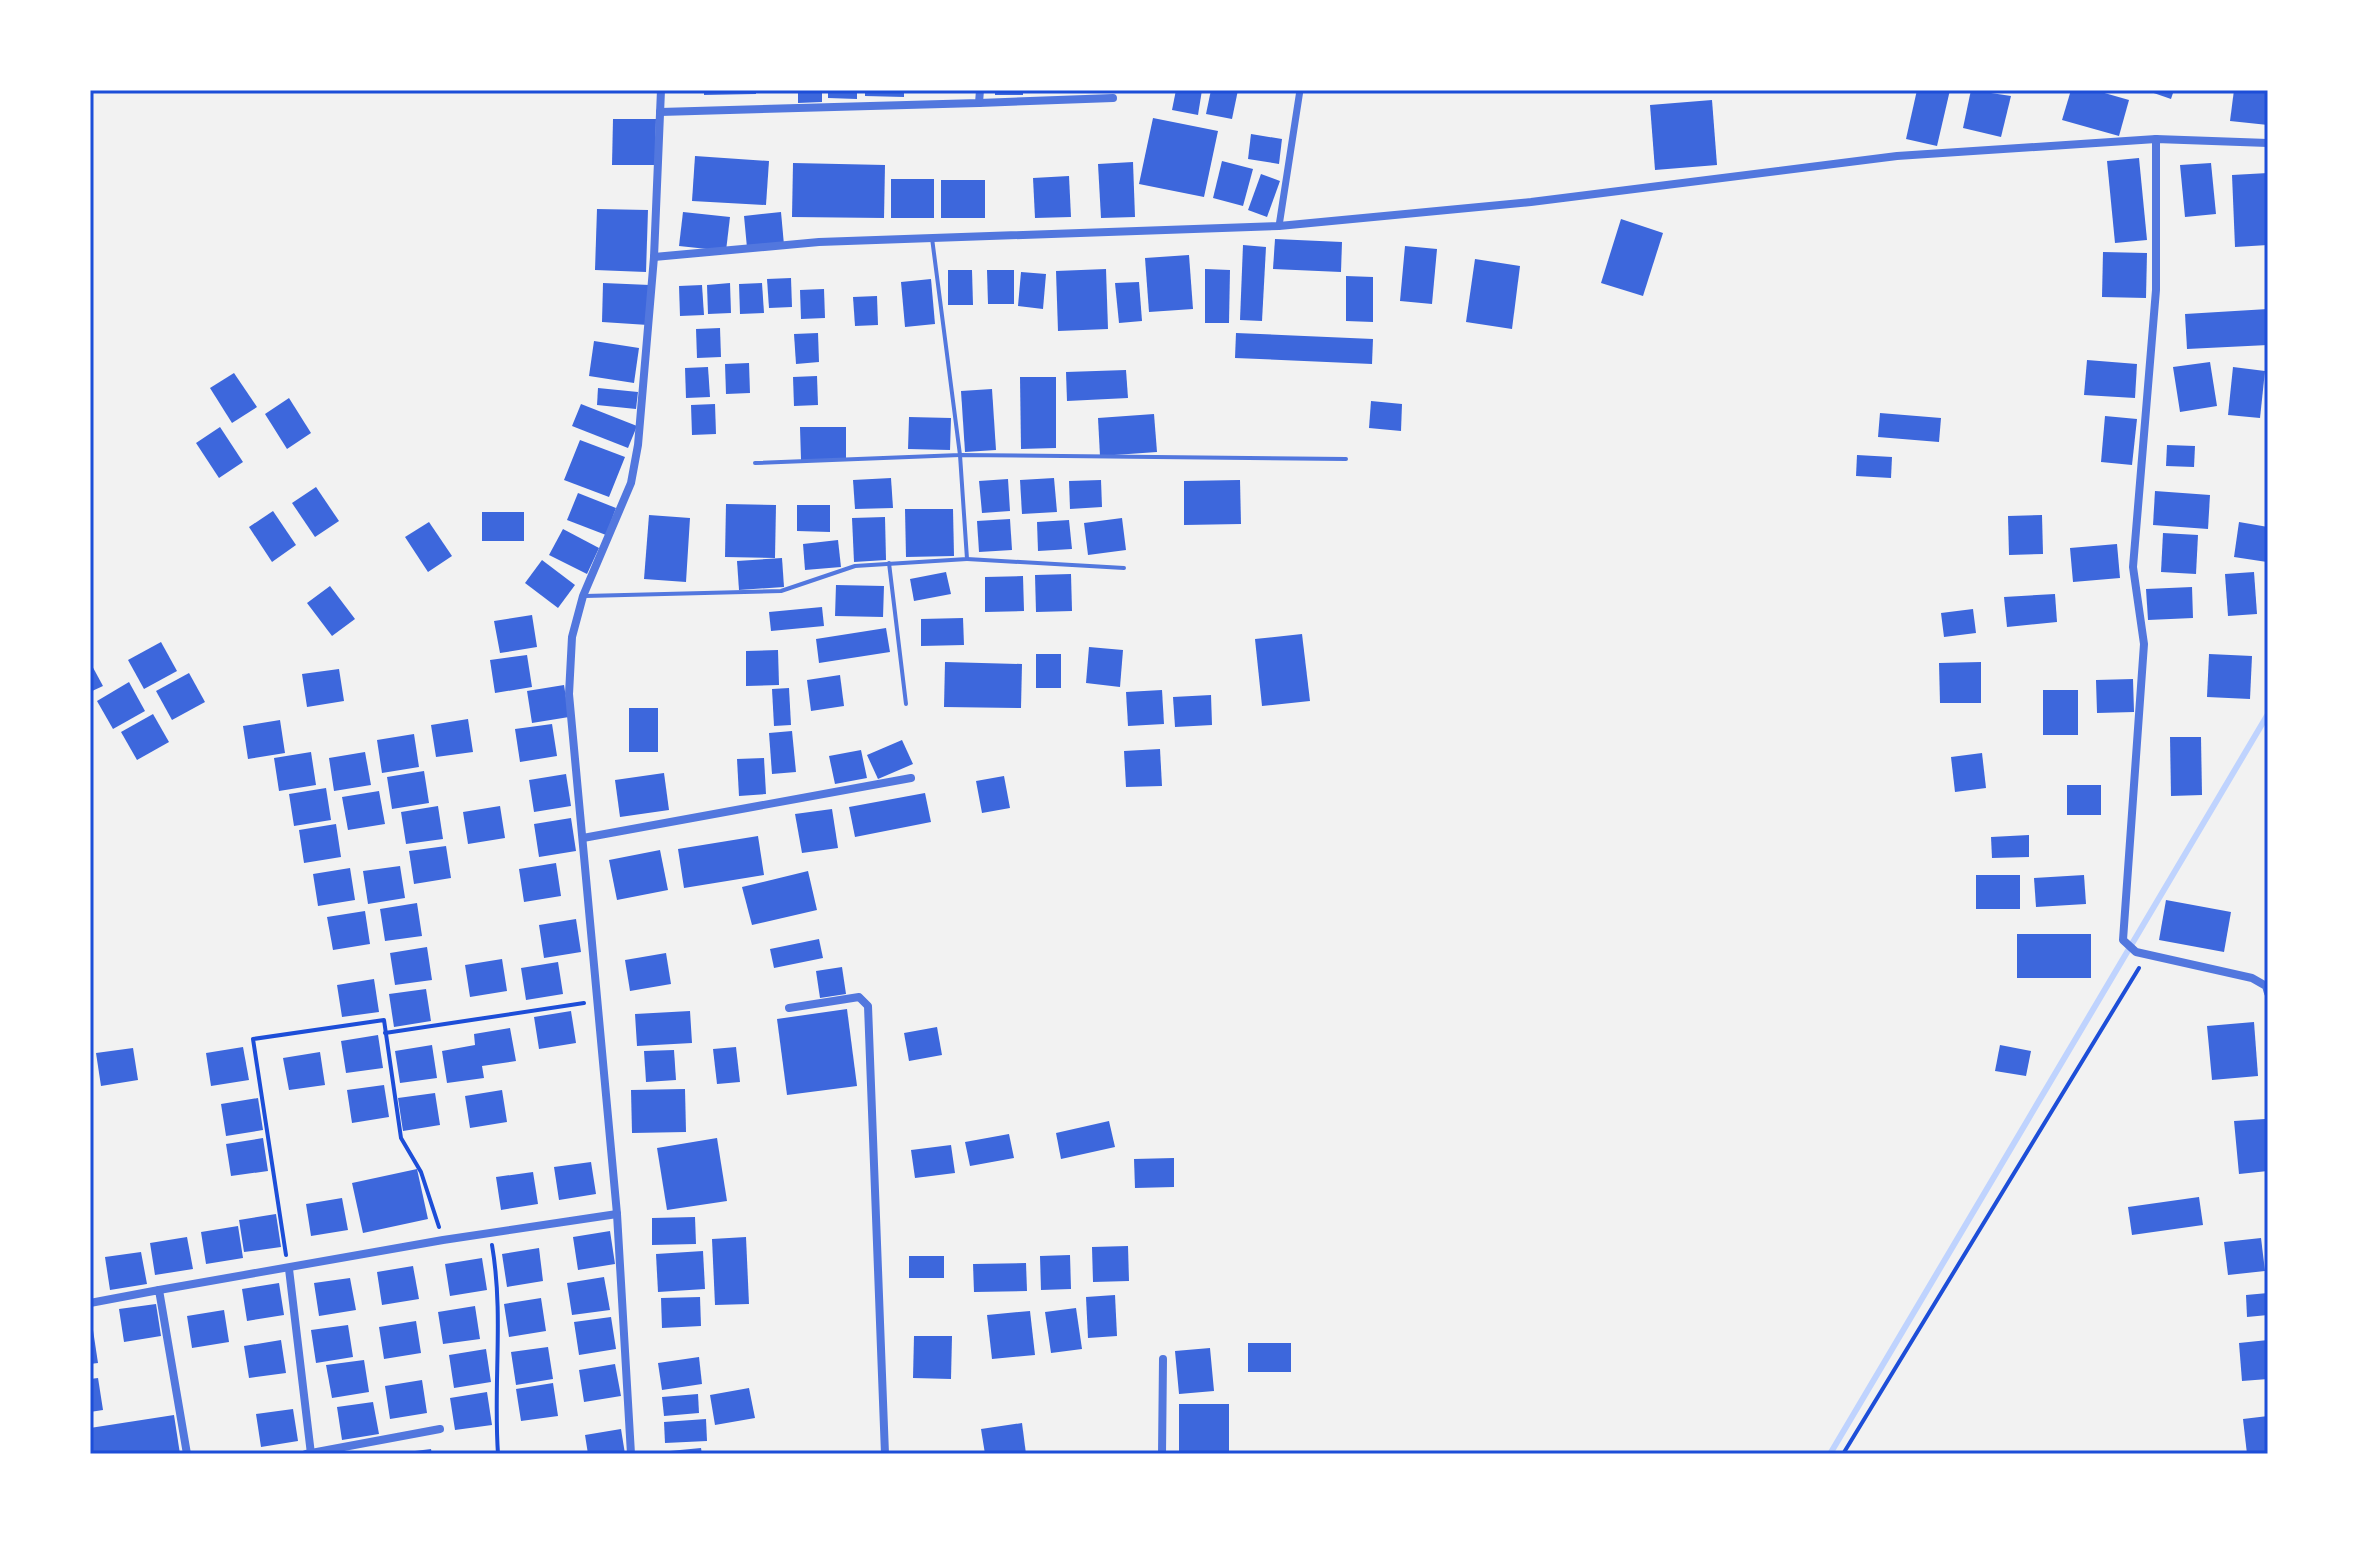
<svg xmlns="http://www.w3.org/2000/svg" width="2358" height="1544" font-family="'Titillium Web',sans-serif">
<rect width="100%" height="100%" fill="#f2f2f2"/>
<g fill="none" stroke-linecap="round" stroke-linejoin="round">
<path stroke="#bfd3fe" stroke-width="6" d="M1830 1454 2268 714"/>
</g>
<g fill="#3d67dc">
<path d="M704 90H756V94L704 95Z"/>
<path d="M798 90H822V102L798 103Z"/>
<path d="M828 90H857V99L828 98Z"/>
<path d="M865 90H904V97L865 96Z"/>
<rect x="995" y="90" width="28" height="5"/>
<path d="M1176 90H1202L1198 115 1172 110Z"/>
<path d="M1211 90H1238L1232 119 1206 114Z"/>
<path d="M1917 90H1950L1937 146 1906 139Z"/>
<path d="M1971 90 2011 96 2001 137 1963 128Z"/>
<path d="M2071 90H2094L2129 100 2119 136 2062 120Z"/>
<path d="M2145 90H2174L2171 99Z"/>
<path d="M2234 90H2268V125L2230 121Z"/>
<path d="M1712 100 1717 165 1655 170 1650 105Z"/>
<path d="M1153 118 1218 131 1204 197 1139 184Z"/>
<path d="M613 119H656L655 165H612Z"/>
<path d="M1251 134 1282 139 1279 164 1248 159Z"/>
<path d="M695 156 769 161 766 205 692 201Z"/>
<path d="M2139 158 2147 240 2115 243 2107 161Z"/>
<path d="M1222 161 1253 169 1243 206 1213 198Z"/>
<path d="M1133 162 1135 217 1101 218 1098 164Z"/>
<path d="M793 163 885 165 884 218 792 217Z"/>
<path d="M2211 163 2216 214 2185 217 2180 165Z"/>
<path d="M2268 173V245L2235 247 2232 175Z"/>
<path d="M1261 174 1280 181 1267 217 1248 210Z"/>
<path d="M1069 176 1071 217 1035 218 1033 178Z"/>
<rect x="891" y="179" width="43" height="39"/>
<rect x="941" y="180" width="44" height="38"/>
<path d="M597 209 648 210 646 272 595 270Z"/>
<path d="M683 212 730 217 726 251 679 246Z"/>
<path d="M781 212 784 245 747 248 744 216Z"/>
<path d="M1621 219 1663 233 1643 296 1601 283Z"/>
<path d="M1275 239 1342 242 1341 272 1273 269Z"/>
<path d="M1243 245 1266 247 1262 321 1240 320Z"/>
<path d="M1405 246 1437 249 1432 304 1400 301Z"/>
<path d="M2103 252 2147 253 2146 298 2102 297Z"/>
<path d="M1189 255 1193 309 1149 312 1145 258Z"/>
<path d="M1475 259 1520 266 1512 329 1466 322Z"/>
<path d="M1106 269 1108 329 1058 331 1056 271Z"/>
<path d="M1205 269 1230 270 1229 323H1205Z"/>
<path d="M948 270H972L973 305H948Z"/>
<path d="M987 270H1014V304H988Z"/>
<path d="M1021 272 1046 274 1043 309 1018 306Z"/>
<path d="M1346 276 1373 277V322L1346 321Z"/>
<path d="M791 278 792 307 769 308 767 279Z"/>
<path d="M931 279 935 324 905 327 901 282Z"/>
<path d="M1139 282 1142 321 1119 323 1115 283Z"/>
<path d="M603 283 650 285 648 325 602 322Z"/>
<path d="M730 283 731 313 708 314 707 285Z"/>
<path d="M762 283 764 313 740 314 739 284Z"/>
<path d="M702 285 704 315 680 316 679 286Z"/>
<path d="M824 289 825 318 801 319 800 290Z"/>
<path d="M877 296 878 325 855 326 853 297Z"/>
<path d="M2268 309V345L2187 349 2185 314Z"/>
<path d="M720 328 721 357 697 358 696 329Z"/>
<path d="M818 333 819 362 796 364 794 334Z"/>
<path d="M1236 333 1373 339 1372 364 1235 358Z"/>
<path d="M594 341 639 348 634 383 589 376Z"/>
<path d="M2087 360 2137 364 2135 398 2084 395Z"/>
<path d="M2210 362 2217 406 2180 412 2173 367Z"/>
<path d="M749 363 750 393 726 394 725 364Z"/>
<path d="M708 367 710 397 686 398 685 368Z"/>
<path d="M2233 367 2265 371 2260 418 2228 415Z"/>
<path d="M1126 370 1128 398 1067 401 1066 372Z"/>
<path d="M234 373 257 407 232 423 210 388Z"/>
<path d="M817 376 818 405 794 406 793 377Z"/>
<path d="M1020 377H1056V448L1021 449Z"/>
<path d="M598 388 638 392 636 409 597 405Z"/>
<path d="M992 389 996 450 965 452 961 391Z"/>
<path d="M289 398 311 433 287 449 265 414Z"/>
<path d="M1371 401 1402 404 1401 431 1369 428Z"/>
<path d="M581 404 637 426 628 448 572 426Z"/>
<path d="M715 404 716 434 692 435 691 405Z"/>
<path d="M1880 413 1941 418 1939 442 1878 437Z"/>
<path d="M1154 414 1157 452 1100 456 1098 418Z"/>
<path d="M2105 416 2137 419 2132 465 2101 462Z"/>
<path d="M909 417 951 418 950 450 908 449Z"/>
<path d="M220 427 243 462 219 478 196 443Z"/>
<path d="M800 427H846V459L801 460Z"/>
<path d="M580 440 625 457 609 497 564 480Z"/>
<path d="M2167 445 2195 446 2194 467 2166 466Z"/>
<path d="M1857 455 1892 457 1891 478 1856 476Z"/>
<path d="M891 478 893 508 855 509 853 480Z"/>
<path d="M1054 478 1057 512 1022 514 1020 480Z"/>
<path d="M1008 479 1010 511 982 513 979 481Z"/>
<path d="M1101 480 1102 507 1070 509 1069 481Z"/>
<path d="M1240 480 1241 524 1184 525V481Z"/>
<path d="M316 487 339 521 315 537 292 503Z"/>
<path d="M2155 491 2210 495 2208 529 2153 525Z"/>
<path d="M578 493 616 508 606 535 567 520Z"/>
<path d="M726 504 776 505 775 558 725 557Z"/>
<path d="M797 505H830V532L797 531Z"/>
<path d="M905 509H953L954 556 906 557Z"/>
<path d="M273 511 296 545 272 562 249 527Z"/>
<rect x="482" y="512" width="42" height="29"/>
<path d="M649 515 690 518 686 582 644 579Z"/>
<path d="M2042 515 2043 554 2009 555 2008 516Z"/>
<path d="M885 517 886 560 854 562 852 518Z"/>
<path d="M1122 518 1126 550 1088 555 1084 523Z"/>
<path d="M1010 519 1012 550 979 552 977 521Z"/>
<path d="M1069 520 1072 549 1038 551 1037 522Z"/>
<path d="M429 522 452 556 428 572 405 537Z"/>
<path d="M2239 522 2268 527 2267 562 2234 557Z"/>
<path d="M563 529 599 548 587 574 549 555Z"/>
<path d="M2163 533 2198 535 2196 574 2161 572Z"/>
<path d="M838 540 841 567 805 570 803 544Z"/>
<path d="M2117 544 2120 578 2073 582 2070 548Z"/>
<path d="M782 558 784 587 739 590 737 561Z"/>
<path d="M542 560 575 585 558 608 525 583Z"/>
<path d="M946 572 951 594 914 601 910 579Z"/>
<path d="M2254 572 2257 614 2228 616 2225 574Z"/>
<path d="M1071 574 1072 611 1036 612 1035 575Z"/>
<path d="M1023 576 1024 611 985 612V577Z"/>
<path d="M836 585 884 586 883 617 835 616Z"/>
<path d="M330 586 355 619 332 636 307 603Z"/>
<path d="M2192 587 2193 618 2148 620 2146 589Z"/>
<path d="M2055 594 2057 622 2007 627 2004 597Z"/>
<path d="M822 607 824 626 771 631 769 612Z"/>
<path d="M1973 609 1976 633 1944 637 1941 613Z"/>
<path d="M532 615 537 647 500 653 494 621Z"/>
<path d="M963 618 964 645 921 646V619Z"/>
<path d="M886 628 890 652 819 663 816 639Z"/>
<path d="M1302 634 1310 701 1262 706 1255 639Z"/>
<path d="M161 642 177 671 144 689 128 660Z"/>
<path d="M1089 647 1123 650 1120 687 1086 683Z"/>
<path d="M778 650 779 685 746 686V651Z"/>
<rect x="1036" y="654" width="25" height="34"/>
<path d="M2209 654 2252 656 2250 699 2207 697Z"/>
<path d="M527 655 532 687 495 693 490 660Z"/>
<path d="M90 662 103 686 90 692Z"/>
<path d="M945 662 1022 664 1021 708 944 707Z"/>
<path d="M1981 662V703H1940L1939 663Z"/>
<path d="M339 669 344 701 307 707 302 674Z"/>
<path d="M189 673 205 702 172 720 156 691Z"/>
<path d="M840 675 844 706 811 711 807 680Z"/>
<path d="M2133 679 2134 712 2097 713 2096 680Z"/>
<path d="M129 682 145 711 113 729 97 701Z"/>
<path d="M564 685 569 717 532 723 527 691Z"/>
<path d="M789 688 791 725 774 726 772 689Z"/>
<path d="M1162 690 1164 724 1128 726 1126 692Z"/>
<rect x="2043" y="690" width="35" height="45"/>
<path d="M1211 695 1212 725 1175 727 1173 697Z"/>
<rect x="629" y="708" width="29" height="44"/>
<path d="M153 714 169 742 137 760 121 732Z"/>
<path d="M468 719 473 752 436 757 431 725Z"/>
<path d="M280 720 285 753 248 759 243 726Z"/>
<path d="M552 724 557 756 520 762 515 729Z"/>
<path d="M792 731 796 772 772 774 769 733Z"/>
<path d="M414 734 419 767 382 773 377 740Z"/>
<path d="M2170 737H2201L2202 795 2171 796Z"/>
<path d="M902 740 913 764 878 779 867 755Z"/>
<path d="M1160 749 1162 786 1126 787 1124 751Z"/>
<path d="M861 750 867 778 835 784 829 756Z"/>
<path d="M311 752 316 785 279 791 274 758Z"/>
<path d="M365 752 371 785 334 791 329 758Z"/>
<path d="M1982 753 1986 788 1955 792 1951 757Z"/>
<path d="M764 758 766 794 739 796 737 759Z"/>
<path d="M424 771 429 803 392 809 387 777Z"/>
<path d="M664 773 669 810 620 817 615 780Z"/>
<path d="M566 774 571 806 534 812 529 780Z"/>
<path d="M1004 776 1010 808 982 813 976 781Z"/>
<rect x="2067" y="785" width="34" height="30"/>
<path d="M326 788 331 820 294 826 289 794Z"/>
<path d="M379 791 385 824 348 830 342 797Z"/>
<path d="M925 793 931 822 855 837 849 807Z"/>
<path d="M438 806 443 839 406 844 401 812Z"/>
<path d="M500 806 505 838 468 844 463 812Z"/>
<path d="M832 809 838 848 802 853 795 814Z"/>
<path d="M571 818 576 851 539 857 534 824Z"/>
<path d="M336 824 341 857 304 863 299 830Z"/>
<path d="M2029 835V857L1992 858 1991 837Z"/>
<path d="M758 836 764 875 684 888 678 849Z"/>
<path d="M446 846 451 878 414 884 409 851Z"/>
<path d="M660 850 668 890 617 900 609 860Z"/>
<path d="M556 863 561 896 524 902 519 869Z"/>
<path d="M400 866 405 898 368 904 363 871Z"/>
<path d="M350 868 355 900 318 906 313 874Z"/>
<path d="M808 871 817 910 752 925 742 887Z"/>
<rect x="1976" y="875" width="44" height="34"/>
<path d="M2084 875 2086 904 2036 907 2034 878Z"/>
<path d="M2166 900 2231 912 2224 952 2159 940Z"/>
<path d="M417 903 422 936 385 941 380 909Z"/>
<path d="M365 911 370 944 333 950 327 917Z"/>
<path d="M576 919 581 952 544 958 539 925Z"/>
<rect x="2017" y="934" width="74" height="44"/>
<path d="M819 939 823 958 774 968 770 949Z"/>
<path d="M427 947 432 980 395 985 390 953Z"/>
<path d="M666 953 671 984 630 991 625 960Z"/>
<path d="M502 959 507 991 470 997 465 965Z"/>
<path d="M558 962 563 994 526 1000 521 968Z"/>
<path d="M842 967 846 994 820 998 816 971Z"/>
<path d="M374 979 379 1012 342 1017 337 985Z"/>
<path d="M426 989 431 1021 394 1027 389 994Z"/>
<path d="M847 1009 857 1086 787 1095 777 1019Z"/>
<path d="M571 1011 576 1043 539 1049 534 1017Z"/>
<path d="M690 1011 692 1043 637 1046 635 1014Z"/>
<path d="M2254 1022 2258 1076 2212 1080 2207 1026Z"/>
<path d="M937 1027 942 1055 909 1061 904 1033Z"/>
<path d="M510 1028 516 1061 482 1066 484 1078 447 1083 442 1051 475 1045 474 1034Z"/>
<path d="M378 1035 383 1068 346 1073 341 1041Z"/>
<path d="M432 1045 437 1078 400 1083 395 1051Z"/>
<path d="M2000 1045 2031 1051 2026 1076 1995 1071Z"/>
<path d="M243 1047 249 1080 211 1086 206 1053Z"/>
<path d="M736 1047 740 1082 717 1084 713 1049Z"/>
<path d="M133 1048 138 1080 101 1086 96 1053Z"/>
<path d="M674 1050 676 1080 646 1082 644 1051Z"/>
<path d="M320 1052 325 1085 289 1090 283 1058Z"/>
<path d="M384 1085 389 1117 352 1123 347 1090Z"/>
<path d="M685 1089 686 1132 632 1133 631 1090Z"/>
<path d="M502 1090 507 1122 470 1128 465 1096Z"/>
<path d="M435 1093 440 1125 403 1131 398 1098Z"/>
<path d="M258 1098 263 1130 226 1136 221 1104Z"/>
<path d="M2265 1119 2268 1171 2239 1174 2234 1121Z"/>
<path d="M1109 1121 1115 1147 1061 1159 1056 1133Z"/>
<path d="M1009 1134 1014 1158 970 1166 965 1142Z"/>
<path d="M263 1138 268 1171 231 1176 226 1144Z"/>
<path d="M717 1138 727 1201 667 1210 657 1148Z"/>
<path d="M951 1145 955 1173 915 1178 911 1150Z"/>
<path d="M1174 1158V1187L1135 1188 1134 1159Z"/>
<path d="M591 1162 596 1194 559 1200 554 1167Z"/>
<path d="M417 1169 428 1219 363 1233 352 1183Z"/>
<path d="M533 1172 538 1204 501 1210 496 1177Z"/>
<path d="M2199 1197 2203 1225 2132 1235 2128 1207Z"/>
<path d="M342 1198 348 1230 311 1236 306 1204Z"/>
<path d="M276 1214 281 1247 244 1252 239 1220Z"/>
<path d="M695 1217 696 1244 652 1245V1218Z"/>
<path d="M238 1226 243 1258 206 1264 201 1232Z"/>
<path d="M610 1231 615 1264 578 1270 573 1237Z"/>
<path d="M187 1237 193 1269 155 1275 150 1243Z"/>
<path d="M746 1237 749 1304 715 1305 712 1239Z"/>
<path d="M2261 1238 2265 1271 2228 1275 2224 1242Z"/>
<path d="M1128 1246 1129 1281 1093 1282 1092 1247Z"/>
<path d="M539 1248 543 1281 507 1287 502 1254Z"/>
<path d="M703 1251 705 1289 658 1292 656 1254Z"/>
<path d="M141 1252 147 1284 110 1290 105 1257Z"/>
<path d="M1070 1255 1071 1289 1041 1290 1040 1256Z"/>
<rect x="909" y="1256" width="35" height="22"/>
<path d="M482 1258 487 1290 450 1296 445 1264Z"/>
<path d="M1026 1263 1027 1291 974 1292 973 1264Z"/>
<path d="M413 1266 419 1299 382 1305 377 1272Z"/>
<path d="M604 1277 610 1310 572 1315 567 1283Z"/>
<path d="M350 1278 356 1310 319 1316 314 1283Z"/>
<path d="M279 1283 284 1315 247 1321 242 1289Z"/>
<path d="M2268 1293V1315L2247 1317 2246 1295Z"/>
<path d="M1115 1295 1117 1336 1088 1338 1086 1297Z"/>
<path d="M700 1297 701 1326 662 1328 661 1298Z"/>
<path d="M541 1298 546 1331 509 1337 504 1304Z"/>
<path d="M156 1304 161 1336 124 1342 119 1309Z"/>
<path d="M475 1306 480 1339 443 1344 438 1312Z"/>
<path d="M1076 1308 1082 1349 1051 1353 1045 1312Z"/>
<path d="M224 1310 229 1342 192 1348 187 1316Z"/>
<path d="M1030 1311 1035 1355 992 1359 987 1315Z"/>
<path d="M611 1317 616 1349 579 1355 574 1322Z"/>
<path d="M416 1321 421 1353 384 1359 379 1327Z"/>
<path d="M348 1325 353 1357 316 1363 311 1330Z"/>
<path d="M93 1330 98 1363 90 1364V1331Z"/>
<path d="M914 1336H952L951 1379 913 1378Z"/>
<path d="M281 1340 286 1373 249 1378 244 1346Z"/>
<path d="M2268 1340V1379L2242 1381 2239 1343Z"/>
<rect x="1248" y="1343" width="43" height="29"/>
<path d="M548 1347 553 1379 516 1385 511 1352Z"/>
<path d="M1210 1348 1214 1391 1179 1394 1175 1351Z"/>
<path d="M486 1349 491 1382 454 1388 449 1355Z"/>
<path d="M699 1357 702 1384 662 1390 658 1363Z"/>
<path d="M364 1360 369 1392 332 1398 326 1365Z"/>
<path d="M615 1364 621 1396 584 1402 579 1370Z"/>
<path d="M98 1378 103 1410 90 1412V1379Z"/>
<path d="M422 1380 427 1413 390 1419 385 1386Z"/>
<path d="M553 1383 558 1416 521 1421 516 1389Z"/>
<path d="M749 1388 755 1418 715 1425 710 1395Z"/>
<path d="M487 1392 492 1425 455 1430 450 1398Z"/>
<path d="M698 1394 699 1413 664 1416 662 1397Z"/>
<path d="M373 1402 379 1434 342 1440 337 1407Z"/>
<rect x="1179" y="1404" width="50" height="48"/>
<path d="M293 1409 298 1441 261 1447 256 1414Z"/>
<path d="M174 1415 180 1454H90V1428Z"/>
<path d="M2268 1416V1454H2247L2243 1419Z"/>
<path d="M706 1419 707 1441 665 1443 664 1422Z"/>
<path d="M1022 1423 1026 1454H985L981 1429Z"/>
<path d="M621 1429 625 1454H588L585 1435Z"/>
<path d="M701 1448 702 1454H659V1452Z"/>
<path d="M431 1449 432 1454H407V1452Z"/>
</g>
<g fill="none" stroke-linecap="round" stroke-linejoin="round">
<g stroke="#1d4ed8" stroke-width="4">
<path d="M385 1033 584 1003"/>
<path d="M492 1245C504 1315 493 1384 498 1454"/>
<path d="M286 1255 253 1039 384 1020 401 1138 421 1172 439 1227"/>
<path d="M1843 1454 2139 968"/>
</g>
<g stroke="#5277de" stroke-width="4">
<path d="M755 463 960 455 932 238"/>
<path d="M967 559 1124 568"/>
<path d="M889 563 906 704"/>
<path d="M585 596 781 591 855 566 967 559 960 455 1346 459"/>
</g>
<path stroke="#5277de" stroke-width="7" d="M1279 226 1300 90"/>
<g stroke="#5277de" stroke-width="8">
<path d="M979 103 1113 98"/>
<path d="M660 112 979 103 980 90"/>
<path d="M2156 139V290L2133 567 2144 644 2123 940 2136 952 2252 978 2266 986 2268 993"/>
<path d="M654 257 819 242 1279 226 1531 202 1897 156 2156 139 2268 143"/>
<path d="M583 838 911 778"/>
<path d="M789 1008 859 997 868 1006 885 1454"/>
<path d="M289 1269 311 1454"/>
<path d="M159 1290 443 1240 617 1214"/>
<path d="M90 1303 159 1290 187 1454"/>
<path d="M306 1454 440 1429"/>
<path d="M631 1454 617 1214 569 694 572 637 583 596 631 483 638 445 654 257 661 90"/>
<path d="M1162 1454 1163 1359"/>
</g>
</g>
<rect width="2358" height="1544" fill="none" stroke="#ffffff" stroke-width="184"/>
<rect x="92" y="92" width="2174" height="1360" fill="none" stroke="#1d4ed8" stroke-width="3"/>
</svg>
